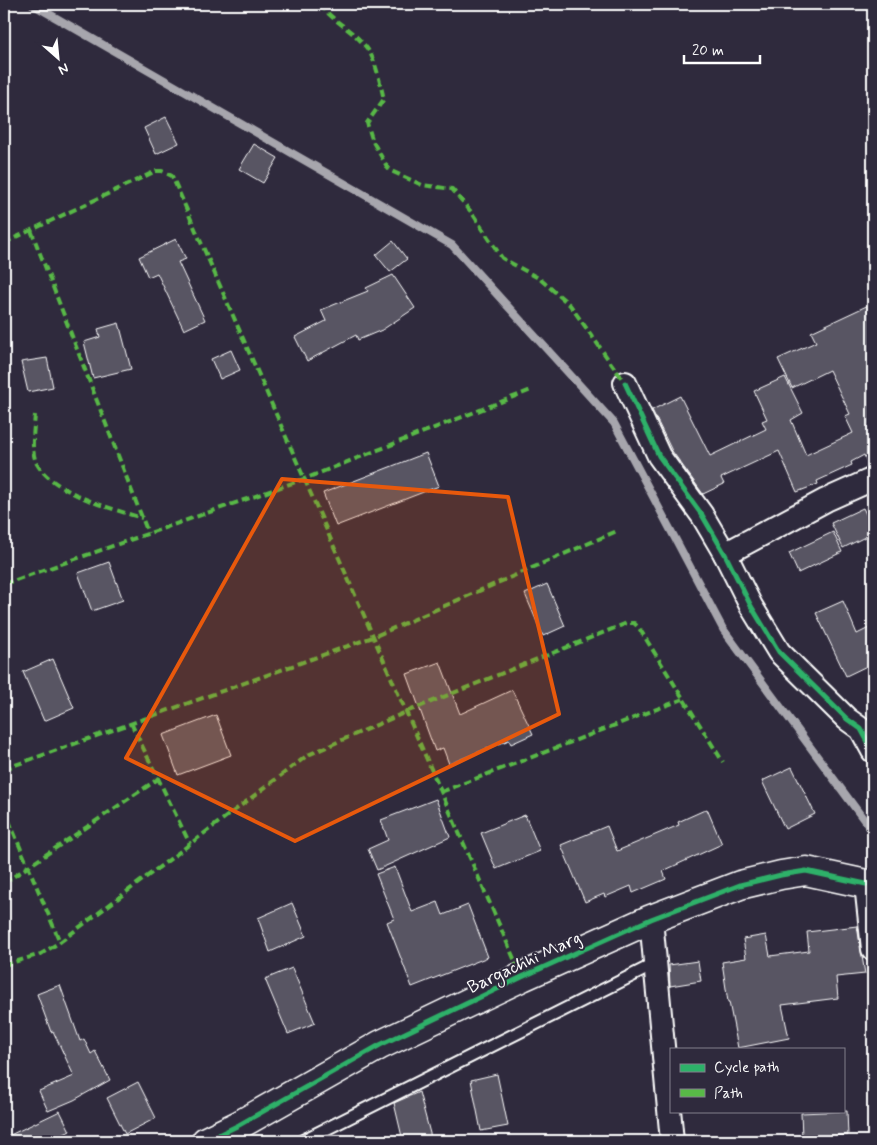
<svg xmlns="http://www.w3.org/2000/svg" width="877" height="1145" font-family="Mynerve,sans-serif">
<rect width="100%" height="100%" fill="#2f2a3d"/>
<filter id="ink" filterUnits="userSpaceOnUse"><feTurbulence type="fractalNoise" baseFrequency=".02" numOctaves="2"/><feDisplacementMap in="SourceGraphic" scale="10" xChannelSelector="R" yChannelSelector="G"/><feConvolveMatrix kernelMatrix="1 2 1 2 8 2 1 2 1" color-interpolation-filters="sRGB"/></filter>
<g filter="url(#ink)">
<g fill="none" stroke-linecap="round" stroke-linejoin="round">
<path stroke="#a7a6ad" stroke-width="8" d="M32 4 452 245 614 423 723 629 873 832"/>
</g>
<g fill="#595564" stroke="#fff">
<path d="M166 117 179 143 156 154 144 128Z"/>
<path d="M254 144 278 158 263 183 239 169Z"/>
<path d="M176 239 186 259 178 262 205 320 184 330 157 273 148 277 139 257Z"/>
<path d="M393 241 407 259 390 272 376 255Z"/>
<path d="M393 275 415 308 382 330 358 340 356 335 307 361 295 337 326 321 321 310 368 291 366 288Z"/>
<path d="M873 303V466L869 467 864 455 851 462 852 465 817 481 818 484 797 492 779 451 721 478 724 484 703 494 672 451 652 410 680 396 710 456 766 429 762 421 767 419 754 391 785 377 803 413 791 420 806 455 853 433 845 416 850 414 829 370 792 388 778 359 816 342 811 332Z"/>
<path d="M119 323 131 369 93 378 84 342 100 337 98 329Z"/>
<path d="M231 350 240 370 220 379 211 359Z"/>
<path d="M47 358 53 387 28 392 21 362Z"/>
<path d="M426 453 439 486 336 526 323 493Z"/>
<path d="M863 508 873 528V533L843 548 831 523Z"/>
<path d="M833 532 842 552 798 573 789 553Z"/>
<path d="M109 562 123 600 92 611 78 573Z"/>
<path d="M547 584 565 626 543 636 525 594Z"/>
<path d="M843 601 857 634 873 626V663L846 676 816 613Z"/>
<path d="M53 659 74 708 44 721 23 672Z"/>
<path d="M440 662 460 714 512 690 533 734 511 744 509 740 449 764 443 748 435 751 407 674Z"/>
<path d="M216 715 231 755 178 775 163 735Z"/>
<path d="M792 767 815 814 785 829 762 781Z"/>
<path d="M436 799 450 837 377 870 368 849 388 840 381 820Z"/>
<path d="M707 809 722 844 663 871 666 879 633 893 631 886 605 897 604 894 585 902 561 845 607 826 617 851 679 825 678 822Z"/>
<path d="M525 815 540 851 496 869 481 833Z"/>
<path d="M395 867 412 912 438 902 443 915 468 905 488 957 412 987 387 922 394 919 376 874Z"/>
<path d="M292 903 306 936 270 952 258 918Z"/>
<path d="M857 926 865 974 836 977 838 998 782 1005 789 1038 738 1048 729 1002H728L722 962 746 958 743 939 766 935 770 956 809 951 807 932Z"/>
<path d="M698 961 701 981 670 986 669 965Z"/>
<path d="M292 968 315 1023 288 1034 265 979Z"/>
<path d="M60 985 80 1041 84 1039 91 1054 95 1051 110 1080 74 1100 48 1111 39 1091 74 1076 53 1031 51 1032 37 994Z"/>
<path d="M497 1074 508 1126 481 1131 471 1080Z"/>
<path d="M138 1082 156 1118 125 1134 107 1098Z"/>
<path d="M419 1092 432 1141H403L394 1103Z"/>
<path d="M60 1111 70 1131 51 1141H4V1138Z"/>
<path d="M847 1111 848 1135 802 1137 801 1113Z"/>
</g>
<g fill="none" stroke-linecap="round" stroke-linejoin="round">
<g stroke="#fff" stroke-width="15">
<path id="lane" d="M302 1141 655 964"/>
</g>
<g stroke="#fff" stroke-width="26">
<g id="street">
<path d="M625 383 659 456 702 515 725 554 751 606 779 652 847 719 861 729 873 751"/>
<path d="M725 554 826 500 873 479"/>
<path d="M866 884 873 949"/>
<path d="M651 919 672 1141"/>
</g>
</g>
<g stroke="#fff" stroke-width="31">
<path id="secondary" d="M206 1141 239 1125 380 1045 522 977 651 919 740 885 781 875 806 871 866 884 873 883"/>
</g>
<use href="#lane" stroke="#2f2a3d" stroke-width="11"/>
<use href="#street" stroke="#2f2a3d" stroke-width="22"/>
<use href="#secondary" stroke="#2f2a3d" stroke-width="28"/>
<g stroke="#58b947" stroke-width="4" stroke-dasharray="8 4" stroke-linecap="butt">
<path d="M320 4C332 21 353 30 366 47 376 59 380 84 384 99L367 123 373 142 389 170 422 185 452 189 472 213 502 258 540 279 570 305 625 383"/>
<path d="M31 230 148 533"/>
<path d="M4 243 156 171H162L172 176 522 977"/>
<path d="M35 415C34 429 30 451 37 464 54 493 112 509 142 518"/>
<path d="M4 584 304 479 531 390"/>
<path d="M131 723 190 844"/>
<path d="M4 769 373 637 617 531"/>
<path d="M441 792 683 699"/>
<path d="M4 809 60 942"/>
<path d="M4 883 158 779"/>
<path d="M4 965 41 954 60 942 308 755 406 712 627 623H634L639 628 723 762"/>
</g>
<g stroke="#2f2a3d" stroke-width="8">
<g id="cycleway">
<path d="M625 383 659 456 702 515 725 554 751 606 779 652 847 719 861 729 873 751"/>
<path d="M206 1141 239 1125 380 1045 522 977 651 919 740 885 781 875 806 871 866 884 873 883"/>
</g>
</g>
<use href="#cycleway" stroke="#2db169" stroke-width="5"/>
</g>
</g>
<path fill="#e8590c" fill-opacity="0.2" stroke="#e8590c" stroke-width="4" stroke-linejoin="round" d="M282 479 508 497 559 714 295 841 126 758Z"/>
<g text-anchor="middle" stroke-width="4" stroke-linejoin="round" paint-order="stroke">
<g font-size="18" fill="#fff" stroke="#2f2a3d">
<text transform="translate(524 962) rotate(-25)" y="6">Bargachhi Marg</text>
</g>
</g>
<rect width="877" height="1145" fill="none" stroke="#2f2a3d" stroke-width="20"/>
<rect x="10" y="10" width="857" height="1125" fill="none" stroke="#fff" stroke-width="2" filter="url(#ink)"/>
<rect x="670" y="1048" width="175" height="65" fill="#2f2a3d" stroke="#827f8b"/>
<rect x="680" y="1064" width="25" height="8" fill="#2db169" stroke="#827f8b"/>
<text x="714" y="1072" font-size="15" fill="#ffffff">Cycle path</text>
<rect x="680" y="1089" width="25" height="8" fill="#58b947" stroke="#827f8b"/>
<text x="714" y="1098" font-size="15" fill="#ffffff">Path</text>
<g transform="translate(58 58) rotate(153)" stroke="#2f2a3d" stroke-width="4" paint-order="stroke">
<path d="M0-4L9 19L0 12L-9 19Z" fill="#ffffff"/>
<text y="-8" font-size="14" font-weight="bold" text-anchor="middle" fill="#ffffff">N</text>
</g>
<path d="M684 55v8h76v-8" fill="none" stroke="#ffffff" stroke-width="2.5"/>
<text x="692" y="55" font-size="15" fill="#ffffff" stroke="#2f2a3d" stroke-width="4" paint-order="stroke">20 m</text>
</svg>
